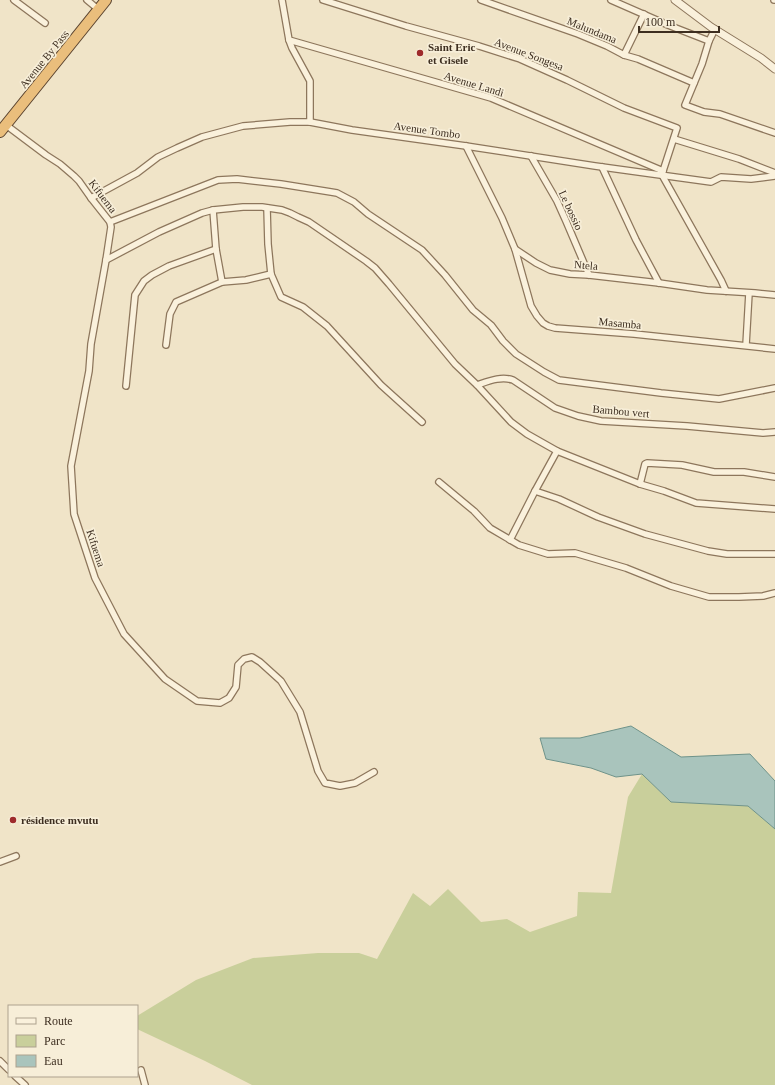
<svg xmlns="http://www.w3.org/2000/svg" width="775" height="1085" font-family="Georgia,serif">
<rect width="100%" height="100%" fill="#f0e4c8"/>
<path fill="#c9cf9b" d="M642 774 671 802 748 806 775 829V1085H252L205 1061 137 1029V1016L196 980 253 958 318 953H359L377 959 413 893 430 906 448 889 481 922 507 919 530 932 577 916 578 892 611 893 628 797Z"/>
<path fill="#a9c4bc" stroke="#6f938a" d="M631 726 681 757 750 754 775 781V829L748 806 671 802 642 774 616 777 591 768 546 759 540 738H580Z"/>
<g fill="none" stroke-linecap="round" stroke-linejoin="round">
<g stroke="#8d765c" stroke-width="8">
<g id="minor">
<path d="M14 0 45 23"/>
<path d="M87 0 99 10"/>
<path d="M282 0 289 40 491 98 663 171"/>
<path d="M323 0 406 26 479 46 520 59 567 80 624 108 677 128 663 171 662 175 721 280 726 291"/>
<path d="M481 0 578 34 607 46 624 55 638 59 694 83"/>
<path d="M611 0 668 25 709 41 715 29"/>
<path d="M774 0H775"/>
<path d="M289 40 292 48 310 81V122"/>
<path d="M709 41 702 64 685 105 704 112 720 114 775 133"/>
<path d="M624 55 644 14"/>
<path d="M6 125 46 155 60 164 74 176 79 181 91 198 110 222 111 227 106 260 91 344 89 371 71 466 74 514 95 578 124 634 165 679 197 701 220 703 229 698 236 687 238 665 244 659 252 657 260 662 281 681 300 712 318 771 325 783 340 786 355 783 374 772"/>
<path d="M674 139 739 159 775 173"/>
<path d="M466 146 502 218 515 249 536 263 550 270 570 274 589 275 659 283 707 290 755 293 775 295"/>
<path d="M531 156 557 201 566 221 589 275"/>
<path d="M602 167 636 240 659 283"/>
<path d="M91 198 137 173 158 157 177 148 202 137 243 126 290 122H310L352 130 466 146 595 166 711 182 721 177 751 179 775 176"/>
<path d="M267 208 268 244 271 274 281 297 303 307 327 326 381 385 422 422"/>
<path d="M213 210 216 249 222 282"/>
<path d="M110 222 218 180 237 179 281 184 331 192 337 193 354 202 368 214 422 250 445 275 473 310 491 325 503 341 516 354 544 372 559 380 661 393 719 399 775 388"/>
<path d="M515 249 531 306 537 316 543 323 548 326 555 328 634 334 775 349"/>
<path d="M106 260 159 232 202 213 213 210 243 207H262L282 210 290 213 298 217 309 222 366 261 375 268 389 284 455 364 477 385 511 422 527 434 557 451 640 484 664 491 696 503 775 509"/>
<path d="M166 345 170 314 176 302 222 282 246 280 271 274"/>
<path d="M746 345 749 293"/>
<path d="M477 385C489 381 501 376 513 380L555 408 578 416 601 421 687 426 763 433 775 432"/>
<path d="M126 386 135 295 144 281 152 275 169 266 216 249"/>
<path d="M557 451 535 491 559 499 598 517 645 534 708 551 727 554H775"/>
<path d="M439 482 474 511 490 528 519 545 548 554 575 553 626 568 671 586 709 597H739L763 596 775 593"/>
<path d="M640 484 645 464 647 463 682 465 714 472H744L775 477"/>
<path d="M510 540 535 491"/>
<path d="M0 862 16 856"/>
<path d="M0 1061 9 1070"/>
<path d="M141 1070 145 1085"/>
<path d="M15 1076 25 1085"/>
</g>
</g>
<g stroke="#8d765c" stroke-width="9">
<path id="tertiary" d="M675 0 711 27 761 58 775 69"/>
</g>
<g stroke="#5b4430" stroke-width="12">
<path id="trunk" d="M0 132 106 0"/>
</g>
<use href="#minor" stroke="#faf1dc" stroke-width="5.5"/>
<use href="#tertiary" stroke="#faf1dc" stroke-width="7"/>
<use href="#trunk" stroke="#eabe7c" stroke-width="10"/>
</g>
<g fill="#9e2a2b" stroke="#f7eed8" stroke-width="1.5">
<circle cx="420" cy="53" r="4"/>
<circle cx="13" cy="820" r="4"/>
</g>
<g text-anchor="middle" stroke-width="3.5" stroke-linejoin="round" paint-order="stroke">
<g font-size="11" fill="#3d2e20" stroke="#f7eed8">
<text transform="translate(592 30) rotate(22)" y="4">Malundama</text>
<text transform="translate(529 54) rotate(21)" y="4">Avenue Songesa</text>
<text transform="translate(44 59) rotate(-51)" y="4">Avenue By Pass</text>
<text transform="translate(474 84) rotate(17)" y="4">Avenue Landi</text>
<text transform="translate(427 130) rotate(8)" y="4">Avenue Tombo</text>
<text transform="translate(103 196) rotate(53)" y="4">Kifuema</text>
<text transform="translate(571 210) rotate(65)" y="4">Le bossio</text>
<text transform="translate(586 265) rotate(5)" y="4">Ntela</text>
<text transform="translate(620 323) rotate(5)" y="4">Masamba</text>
<text transform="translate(621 411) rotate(5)" y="4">Bambou vert</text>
<text transform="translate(96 548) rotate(72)" y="4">Kifuema</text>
</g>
<g font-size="11" font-weight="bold" fill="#3d2e20" stroke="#f7eed8" text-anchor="start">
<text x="428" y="51">Saint Eric<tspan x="428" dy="13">et Gisele</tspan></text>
<text x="21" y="824">résidence mvutu</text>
</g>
</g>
<rect x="8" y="1005" width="130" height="72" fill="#f7eed8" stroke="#ada18e"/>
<rect x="16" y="1018" width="20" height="6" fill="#faf1dc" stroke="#ada18e"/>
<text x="44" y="1025" font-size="12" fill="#3d2e20">Route</text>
<rect x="16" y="1035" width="20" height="12" fill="#c9cf9b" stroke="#ada18e"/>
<text x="44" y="1045" font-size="12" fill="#3d2e20">Parc</text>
<rect x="16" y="1055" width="20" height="12" fill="#a9c4bc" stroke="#ada18e"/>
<text x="44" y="1065" font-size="12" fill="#3d2e20">Eau</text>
<path d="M639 26v6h80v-6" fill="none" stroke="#3d2e20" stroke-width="2"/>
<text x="645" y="26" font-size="12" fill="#3d2e20" stroke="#f7eed8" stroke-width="3" paint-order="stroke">100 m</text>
</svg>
